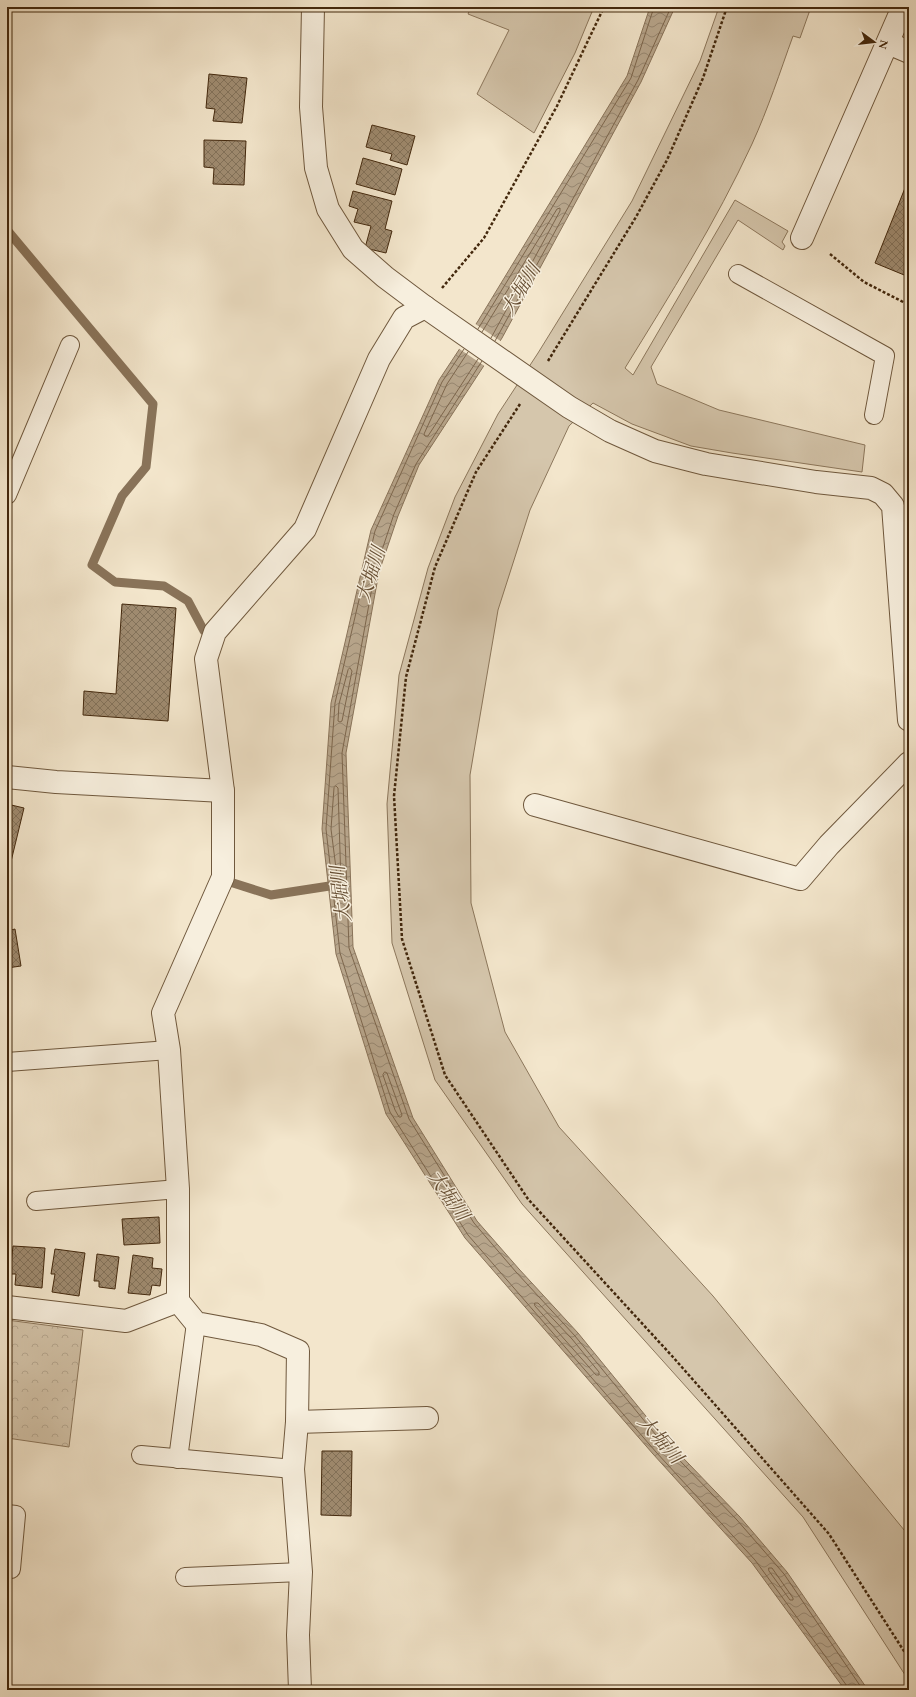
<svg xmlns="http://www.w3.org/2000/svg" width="916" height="1697" font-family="'EB Garamond','Noto Serif JP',serif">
<defs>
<pattern id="park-crowns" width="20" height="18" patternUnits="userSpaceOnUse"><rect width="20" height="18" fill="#d5c6ac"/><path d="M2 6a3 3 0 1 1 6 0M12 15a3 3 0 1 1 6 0" fill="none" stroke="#b8aa93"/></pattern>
<pattern id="water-waves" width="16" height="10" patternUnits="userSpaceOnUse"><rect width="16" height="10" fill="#b7a58b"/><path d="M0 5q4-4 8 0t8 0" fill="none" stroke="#968670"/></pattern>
<pattern id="building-cross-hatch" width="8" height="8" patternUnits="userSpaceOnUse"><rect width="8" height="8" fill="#9f8b70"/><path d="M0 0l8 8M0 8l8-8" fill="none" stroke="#83725a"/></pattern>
</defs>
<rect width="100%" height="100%" fill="#f3e6cc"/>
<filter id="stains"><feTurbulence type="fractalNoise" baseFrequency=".005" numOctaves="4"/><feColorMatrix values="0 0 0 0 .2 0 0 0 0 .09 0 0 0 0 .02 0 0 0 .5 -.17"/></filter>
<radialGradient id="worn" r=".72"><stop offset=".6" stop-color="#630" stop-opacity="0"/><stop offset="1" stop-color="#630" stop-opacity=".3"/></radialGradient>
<g fill="#d5c6ac" stroke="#8c775c">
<path d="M471 7H594L575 53 534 133 477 94 509 30 468 14Z"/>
<path d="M719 7H811L800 38 793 36C780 72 768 109 752 144 716 222 670 295 625 368L633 375 735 200 788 231 782 242 785 246 783 250 738 220 651 367 657 384 719 410 865 445 862 472 732 453 691 446 632 424 593 403 569 426 530 510 498 610 470 775 471 903 505 1032 559 1127 713 1296 909 1536V1681L803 1517 522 1204 435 1080 392 943 387 804 399 675 428 568 455 497 498 414 538 353 632 201 700 61Z"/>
</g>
<path fill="url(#park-crowns)" stroke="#8c775c" d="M7 1320 83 1330 69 1447 7 1438Z"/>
<path fill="url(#water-waves)" stroke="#897359" d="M650 7H675L641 82 502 338 419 465 398 516 379 572 346 753 353 947 413 1118 477 1221 519 1269 578 1333 663 1437 740 1517 787 1572 868 1690H845L752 1563 653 1454 465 1238 386 1114 336 954 322 829 331 703 371 530 439 380 478 321 627 76Z"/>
<path fill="#f3e6cc" d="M474 323 502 342 486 367 458 348Z"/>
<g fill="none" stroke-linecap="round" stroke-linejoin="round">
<g stroke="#7d664c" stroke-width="1">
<path d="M478 329 631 78 654 7"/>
<path d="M482 332 557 209 560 208V211L491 338"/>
<path d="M495 341 638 80 671 7"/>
<path d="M464 349 442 382 375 531 335 703 326 829 340 953 390 1112 468 1235 656 1452 755 1560 847 1686 848 1690"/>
<path d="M468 352 447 384 424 434 425 436H428L478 359"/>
<path d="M482 361 416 464 394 514 375 571 342 753 349 948 409 1119 474 1223 516 1272 575 1336 660 1440 737 1520 784 1574 863 1690"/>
<path d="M350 668 352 671 342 721 340 722 338 721 339 704 348 670Z"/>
<path d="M336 786 338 788 341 884 340 886 338 884 331 829 334 788Z"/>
<path d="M385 1072 387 1073 402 1115 401 1117H399L395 1110 383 1075Z"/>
<path d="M535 1303H538L572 1339 599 1372V1375H596L535 1306Z"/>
<path d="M769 1568H772L793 1598V1600H790L769 1571Z"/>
</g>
<g stroke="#897359" stroke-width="9">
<path d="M7 230 153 404 146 467 122 496 92 565 115 582 164 586 188 601 204 631"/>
<path d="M230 872V882L271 895 336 885"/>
</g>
</g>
<g fill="url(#building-cross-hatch)" stroke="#43280d">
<path d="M209 74 247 78 242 123 213 121 215 109 206 108Z"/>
<path d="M372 125 415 136 407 165 390 160 392 154 366 147Z"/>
<path d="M204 140 246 141 244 185 213 184 214 168 204 167Z"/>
<path d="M363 158 402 169 395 195 356 184Z"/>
<path d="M909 178V277L875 263Z"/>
<path d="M353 191 392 201 385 229 392 231 386 253 365 248 371 226 354 222 358 209 349 206Z"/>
<path d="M122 604 176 608 168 721 83 715 84 691 116 694Z"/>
<path d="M7 804 24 808 7 878Z"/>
<path d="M15 929 21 966 7 968V931Z"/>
<path d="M159 1217 160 1243 124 1245 122 1219Z"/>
<path d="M13 1246 45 1248 42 1288 15 1285 16 1274H10Z"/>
<path d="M55 1249 85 1253 79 1296 52 1292 55 1274H51Z"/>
<path d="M97 1254 119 1257 115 1289 99 1287V1281H94Z"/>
<path d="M133 1255 153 1258 152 1268 162 1269 160 1286 152 1285 150 1295 128 1293Z"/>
<path d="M322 1451H352L351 1516 321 1515Z"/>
</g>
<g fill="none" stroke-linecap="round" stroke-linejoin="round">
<g stroke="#6f583d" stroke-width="20">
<g id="service">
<path d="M738 274 885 356 874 415"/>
<path d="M7 495 70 345"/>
<path d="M7 1062 169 1050"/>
<path d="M36 1201 178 1189"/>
<path d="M141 1455 293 1469"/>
<path d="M178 1459 196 1323"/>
<path d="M7 1514 16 1515 11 1569"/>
<path d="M185 1577 301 1572"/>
</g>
</g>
<g stroke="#6f583d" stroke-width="24">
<g id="minor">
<path d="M313 7 311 107 316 168 328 209 353 249 385 277 425 307 569 407 610 431 655 451 706 464 816 482 871 488 883 494 893 506 909 720"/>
<path d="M888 43 909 52"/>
<path d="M7 777 56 782 223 791"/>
<path d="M535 805 800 879 829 845 909 763"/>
<path d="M7 1307 126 1321 178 1301"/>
<path d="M297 1422 427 1418"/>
<path d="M300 1690 298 1635 301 1572 293 1469 297 1422 298 1351 261 1335 196 1323 178 1301V1189L169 1050 163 1013 223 877V791L206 659 215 632 305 529 379 359 404 318 425 307"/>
</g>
</g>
<g stroke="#6f583d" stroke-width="24">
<path id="tertiary" d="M802 238 903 7"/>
</g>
<g stroke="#43280d" stroke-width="2.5" stroke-dasharray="3 2" stroke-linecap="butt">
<path d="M830 254 864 282 909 305"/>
<path d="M442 288 484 238 557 106 604 7"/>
<path d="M548 361 636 217 667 160 703 78 727 7"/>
<path d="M520 404 476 472 435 567 406 677 394 796 402 939 445 1075 528 1199 672 1356 829 1534 909 1659"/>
</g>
<use href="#service" stroke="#f7efde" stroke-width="18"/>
<use href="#minor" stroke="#f7efde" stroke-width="22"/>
<use href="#tertiary" stroke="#f7efde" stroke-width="22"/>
</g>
<g text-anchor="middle" stroke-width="3" stroke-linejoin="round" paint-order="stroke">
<g font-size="19" font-style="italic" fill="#664e33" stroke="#f7efde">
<text transform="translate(520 289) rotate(-59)" y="7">大堀川</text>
<text transform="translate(370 574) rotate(-73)" y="7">大堀川</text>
<text transform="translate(340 894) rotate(-97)" y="7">大堀川</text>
<text transform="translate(449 1195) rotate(55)" y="7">大堀川</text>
<text transform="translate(661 1439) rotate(49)" y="7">大堀川</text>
</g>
</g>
<rect width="916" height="1697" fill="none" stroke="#f3e6cc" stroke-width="24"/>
<rect x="8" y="8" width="900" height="1681" fill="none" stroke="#43280d" stroke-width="2"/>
<rect x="12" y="12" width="892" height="1673" fill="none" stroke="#43280d"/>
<g transform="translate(874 42) rotate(105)" stroke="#f7efde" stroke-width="3" paint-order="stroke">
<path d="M0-3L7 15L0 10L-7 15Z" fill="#43280d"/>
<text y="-6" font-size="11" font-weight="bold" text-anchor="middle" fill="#43280d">N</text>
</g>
<rect width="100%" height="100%" filter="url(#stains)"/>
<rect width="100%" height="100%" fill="url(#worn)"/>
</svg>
